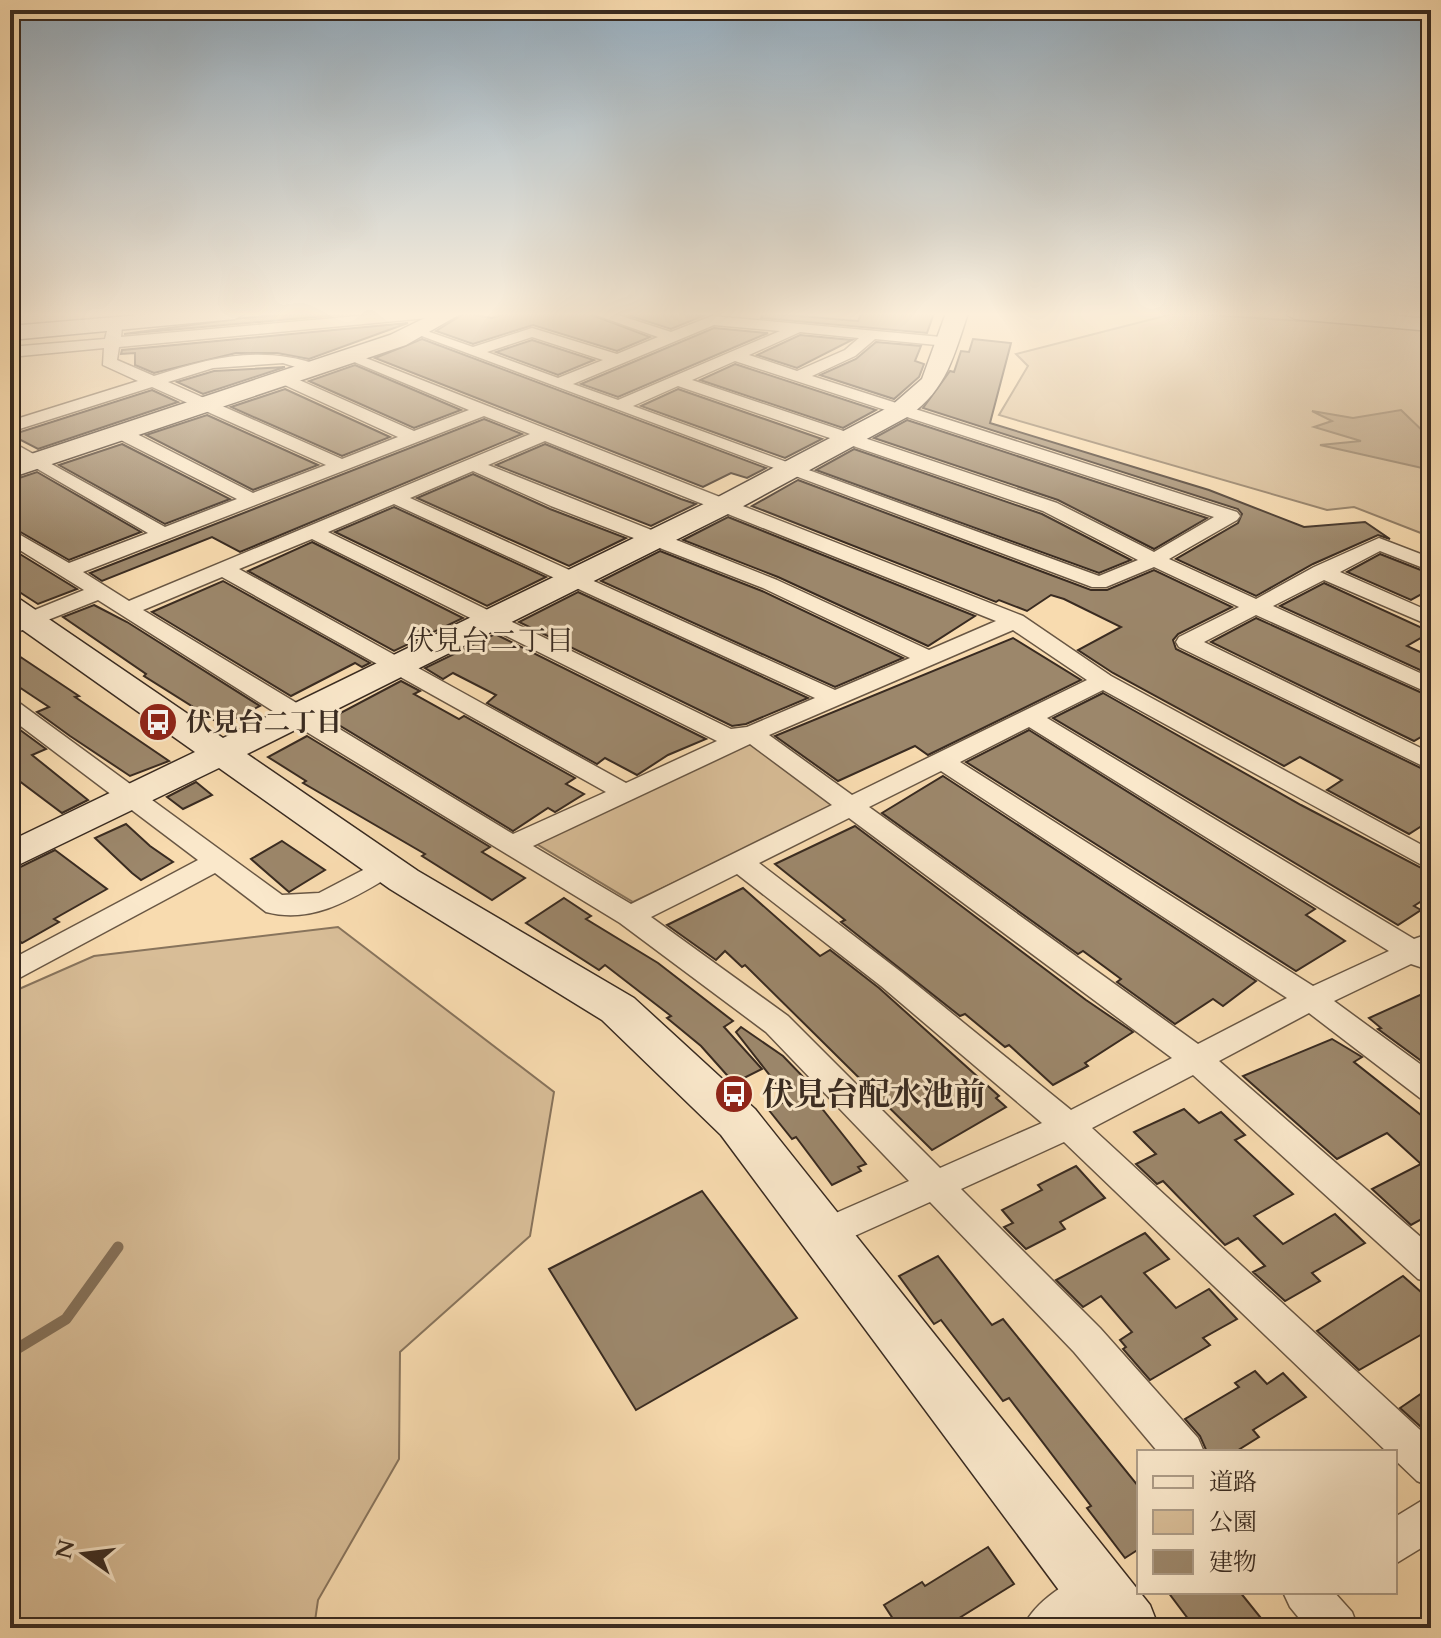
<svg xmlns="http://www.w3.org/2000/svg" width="1441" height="1638" font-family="Cardo,'Noto Serif JP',serif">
<rect width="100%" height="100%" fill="#f8dbaf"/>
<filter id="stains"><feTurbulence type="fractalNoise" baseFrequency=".0025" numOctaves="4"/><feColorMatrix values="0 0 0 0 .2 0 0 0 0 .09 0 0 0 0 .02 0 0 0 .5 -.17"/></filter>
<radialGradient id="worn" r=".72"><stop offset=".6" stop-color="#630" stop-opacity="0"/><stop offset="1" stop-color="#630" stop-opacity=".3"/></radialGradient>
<g fill="#d8bd97" stroke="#88745c" stroke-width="2">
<path d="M1176 313 1431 329V537L1354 507 1327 510 999 415 1028 366 1016 354Z"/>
<path d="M754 741 841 804 633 902 535 843Z"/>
<path d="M338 927 554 1092 530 1236 400 1352 399 1459 318 1600 314 1628H10V993L94 956Z"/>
</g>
<path fill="#b79f7f" stroke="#857159" stroke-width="2" d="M1401 410 1431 439V470L1320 445 1361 441 1314 427 1332 421 1312 411 1353 418Z"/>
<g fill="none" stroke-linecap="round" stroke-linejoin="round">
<path stroke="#857159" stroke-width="11" d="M10 1353 66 1319 118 1247"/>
</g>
<g fill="#9c876b" stroke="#392b21" stroke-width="2">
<path d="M305 313H359L124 334 243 318Z"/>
<path d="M465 313 492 318 506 313H587L650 337 617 351 533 325 473 344 436 331Z"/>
<path d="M621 313H692L703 316 671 329Z"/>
<path d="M764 313 858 321 862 313H934L927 333 761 318Z"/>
<path d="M408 323 309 359 277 353H236L154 373 135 365V353L121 354 122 350Z"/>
<path d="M714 328 768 333 618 397 581 384Z"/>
<path d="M800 335 852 340 797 368 757 355Z"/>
<path d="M422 339 766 468 747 478 731 473 703 487 375 358Z"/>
<path d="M973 339 1011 343 990 423 1209 490 1304 527 1365 522 1390 539 1378 535 1313 564 1256 596 1176 559 1238 523 1242 514 1238 509 923 408 950 371 954 372 961 351 969 352Z"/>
<path d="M532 340 594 360 558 375 496 352Z"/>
<path d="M876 342 921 346 915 361 924 364 919 377 894 399 820 375 856 359Z"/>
<path d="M735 364 876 410 843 428 700 380Z"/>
<path d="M355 365 461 410 414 428 309 381Z"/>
<path d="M285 367 203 394 177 382 214 371Z"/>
<path d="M285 389 390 437 342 456 231 407Z"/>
<path d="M678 389 822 439 785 458 641 406Z"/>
<path d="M152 390 178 402 38 449 11 435Z"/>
<path d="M207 415 318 465 253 490 146 435Z"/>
<path d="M484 419 522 434 240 552 212 537 102 581 90 573Z"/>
<path d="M907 420 1207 518 1154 549 1058 500 874 438Z"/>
<path d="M122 444 230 499 165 524 59 465Z"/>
<path d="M545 444 681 499 696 504 651 526 496 465Z"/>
<path d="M854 449 1042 514 1131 560 1099 573 816 470Z"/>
<path d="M37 472 141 532 69 560 10 526V481Z"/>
<path d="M473 474 550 509 626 538 569 566 417 498Z"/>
<path d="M798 480 1091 590H1107L1154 570 1232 607 1178 634 1173 640 1176 649 1431 773V820L1409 834 1327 790 1342 780 1300 757 1284 766 1113 673 1078 650 1121 627 1064 599 1051 595 1027 611 999 600 996 602 752 506Z"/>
<path d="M394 507 546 577 487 606 335 532Z"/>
<path d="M728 517 975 616 928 646 778 577 683 540Z"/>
<path d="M312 542 463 618 394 651 248 571Z"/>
<path d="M10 548 77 589 38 604 10 586Z"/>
<path d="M660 551 762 591 903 658 835 687 601 581Z"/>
<path d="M1380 554 1431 574V589L1411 600 1347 572Z"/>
<path d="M223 581 370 663 362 667 355 663 291 696 152 612Z"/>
<path d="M1324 583 1431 632 1407 646 1431 657V675L1280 606Z"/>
<path d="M578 592 808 698 746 724 732 726 519 622Z"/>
<path d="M94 605 127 622 260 706 222 725 144 676 146 674 63 617Z"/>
<path d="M1256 618 1431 697V731L1414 741 1211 642Z"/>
<path d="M495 634 706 739 668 755 637 775 605 758 597 764 487 703 496 695 453 673 443 679 425 668Z"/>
<path d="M1013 638 1081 680 928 755 915 746 838 781 775 736Z"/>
<path d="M10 650 79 696 75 697 169 761 130 776 70 736 37 712 49 707 10 681Z"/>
<path d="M401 681 420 691 414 694 459 719 464 716 575 778 566 784 584 794 555 812 548 808 513 831 329 719Z"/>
<path d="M1103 693 1301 805 1431 873V895L1414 906 1421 910 1398 925 1053 718Z"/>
<path d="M12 724 46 749 32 755 88 800 62 813 10 774Z"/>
<path d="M1029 730 1315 909 1306 915 1345 941 1296 971 966 762Z"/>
<path d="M307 736 490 847 482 852 525 878 492 900 422 856 425 854 303 783 306 781 268 757Z"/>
<path d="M943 776 1256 981 1223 1006 1213 999 1175 1024 1117 982 1121 979 1083 951 1078 954 882 813Z"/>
<path d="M196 782 212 795 183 809 167 797Z"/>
<path d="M126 824 150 846 173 862 141 880 132 873 95 838Z"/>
<path d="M855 826 1086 1000 1133 1032 1085 1063 1088 1066 1053 1085 1009 1045 1005 1047 965 1014 960 1016 841 922 845 920 775 864Z"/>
<path d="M282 841 325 870 289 892 251 859Z"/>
<path d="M55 850 107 889 54 919 59 922 22 943 10 933V872Z"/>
<path d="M743 888 820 956 830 950 879 988 999 1096 996 1098 1006 1107 932 1150 745 965 742 967 725 951 716 960 667 925Z"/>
<path d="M564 898 591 916 586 919 658 963 733 1021 724 1027 762 1069 734 1083 701 1046 667 1018 671 1016 605 965 599 970 526 923Z"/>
<path d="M1431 990V1068L1378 1029 1381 1028 1369 1018Z"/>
<path d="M741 1027 783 1056 811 1085 805 1087 866 1164 858 1167 861 1171 832 1185 796 1137 792 1139 768 1109 789 1100 736 1032Z"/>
<path d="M1332 1039 1362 1057 1354 1062 1431 1123V1214L1411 1225 1372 1189 1421 1164 1387 1133 1337 1159 1243 1076Z"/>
<path d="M1184 1109 1199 1123 1221 1112 1245 1135 1235 1140 1293 1194 1254 1216 1283 1244 1335 1214 1365 1243 1312 1273 1320 1281 1285 1301 1253 1272 1265 1266 1238 1238 1225 1245 1163 1181 1157 1184 1136 1164 1156 1154 1134 1132Z"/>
<path d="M1076 1166 1105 1198 1060 1222 1065 1229 1026 1249 1004 1227 1013 1223 1002 1210 1042 1190 1038 1185Z"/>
<path d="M702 1191 797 1318 636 1410 549 1269Z"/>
<path d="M1145 1233 1169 1259 1144 1273 1176 1308 1209 1289 1237 1319 1203 1338 1210 1345 1150 1380 1123 1349 1126 1347 1120 1340 1132 1332 1101 1296 1083 1307 1056 1280Z"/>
<path d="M938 1256 992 1325 1003 1319 1139 1487V1549L1125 1558 1087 1508 1091 1506 1009 1398 1003 1401 941 1320 934 1324 899 1276Z"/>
<path d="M1403 1276 1431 1301V1329L1359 1370 1317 1331Z"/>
<path d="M1255 1371 1267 1384 1283 1373 1306 1397 1253 1430 1259 1437 1235 1452H1207L1200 1436 1185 1419 1239 1387 1235 1383Z"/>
<path d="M1431 1387V1436L1400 1408Z"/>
<path d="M988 1547 1014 1584 943 1628H899L884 1605 922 1582 925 1586Z"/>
<path d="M1168 1592H1240L1269 1628H1195Z"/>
</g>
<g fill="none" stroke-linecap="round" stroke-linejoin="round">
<g stroke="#695744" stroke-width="3">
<g id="street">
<path d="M391 313H445L438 317 119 347 117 360 154 376C213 357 259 345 320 365L322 368 314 373 283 363 213 368 168 382 342 459 398 437 276 381V375H288L414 431 469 410 340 356 353 353 1023 616 1111 676 1431 850V870L1103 690 1047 718 1414 939 1431 933V966L1423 968 1411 964 1334 1001 1431 1072V1101L1420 1098 1309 1013 1219 1061 1431 1246V1283L1418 1279 1193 1075 1092 1128 1431 1440V1487L1417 1481 1395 1460V1452H1387L1064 1142 961 1189 1100 1328 1198 1438 1204 1452H1158L1074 1352 930 1202 839 1243 826 1248 813 1243 808 1233 813 1223 909 1181 766 1032 620 923 287 720 98 600 10 635V620L84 590 10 544V529L69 563 148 533 10 453V441L165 527 237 499 115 437V429H127L253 493 326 465 152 387 10 432V421L138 381 103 365 104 348 10 357V347L105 339 108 327 115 323 122 327 121 337ZM484 416 530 434 129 601 83 572ZM545 441 996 621 929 650 777 580 488 465ZM473 471 551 506 763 588 910 658 835 690 410 498ZM394 504 815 698 747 727 731 729 328 532ZM312 539 717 741 626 783 239 569ZM222 577 606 792 513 834 143 610ZM1013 630 1087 680 852 795 769 735ZM1029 727 1389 951 1313 986 960 762ZM750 744 832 805 631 904 533 846ZM941 771 1287 998 1198 1044 869 807ZM849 818 1172 1058 1071 1110 901 972 759 863ZM737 874 881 986 1042 1123 940 1168 788 1016 651 917Z"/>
<path d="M590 313H612L671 332 712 316 952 338 955 341 947 346 875 339 855 356 812 376 1237 512 1240 516 1237 520 1169 559 1256 599 1314 567 1379 538 1431 558V571L1380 551 1340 572 1431 612V626L1324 580 1273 606 1431 678V694L1256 615 1204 642 1431 753V770L1179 647 1176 642 1179 637 1239 607 1154 567 1106 587H1092L411 332 418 328 473 347 532 328 617 354 658 337ZM714 325 780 331 618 400 573 384ZM800 332 859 338 845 350 797 371 749 355ZM532 337 603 360 558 378 487 352ZM735 361 1214 517 1154 552 1057 503 692 380ZM678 386 1043 511 1138 560 1099 576 633 406Z"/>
<path d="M10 700 18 702 282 895 319 893 386 858 396 861 400 867 396 873C356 896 315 925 266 912L215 873 10 983V960L198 860 10 718Z"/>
<path d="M1431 1495V1542L1395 1564V1517Z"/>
<path d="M1098 1568 1113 1575 1120 1590C1101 1634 1063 1628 1023 1628 1034 1601 1071 1579 1098 1568Z"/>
<path d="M1283 1592H1334L1352 1612 1358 1628H1307L1290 1607Z"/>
</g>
</g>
<g stroke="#392b21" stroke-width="3">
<g id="secondary">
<path d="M164 313H246L235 319 10 340V326Z"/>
<path d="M435 313H462L406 345 10 478V461L390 335Z"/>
<path d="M946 313H968C954 355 947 389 909 416L736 510 247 754 418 871 634 998 755 1109 1150 1605 1159 1628H1087L721 1135 602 1020 390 889 219 768 10 869V841L195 752 10 621V598L21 600 223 738 716 498 891 406 922 379Z"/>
<path d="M1284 313H1366L1431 319V331L1295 319Z"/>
</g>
</g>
<use href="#street" fill="#fae8cb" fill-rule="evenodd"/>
<use href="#secondary" fill="#fae8cb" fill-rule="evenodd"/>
</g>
<linearGradient id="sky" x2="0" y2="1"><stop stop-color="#94acbe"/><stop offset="0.58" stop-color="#fcefdb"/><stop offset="1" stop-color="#fcefdb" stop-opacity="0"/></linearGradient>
<rect width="1441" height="542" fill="url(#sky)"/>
<defs>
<g id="bus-disc" transform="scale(2)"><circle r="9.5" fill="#8f2418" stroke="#fae8cb"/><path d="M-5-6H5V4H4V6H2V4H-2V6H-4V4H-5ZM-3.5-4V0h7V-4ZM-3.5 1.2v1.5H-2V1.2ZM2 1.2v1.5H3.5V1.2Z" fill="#fff"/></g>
</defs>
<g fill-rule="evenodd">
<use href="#bus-disc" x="158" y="722"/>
<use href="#bus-disc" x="734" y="1094"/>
</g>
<g text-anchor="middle" stroke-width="6" stroke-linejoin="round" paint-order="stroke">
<g font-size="26" font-weight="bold" fill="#392b21" stroke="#fae8cb" text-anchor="start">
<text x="186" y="731">伏見台二丁目</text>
</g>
<g font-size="28" fill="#392b21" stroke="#fae8cb">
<text x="490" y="650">伏見台二丁目</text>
</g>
<g font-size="32" font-weight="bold" fill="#392b21" stroke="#fae8cb" text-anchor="start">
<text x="762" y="1105">伏見台配水池前</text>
</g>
</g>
<rect width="1441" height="1638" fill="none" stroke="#f8dbaf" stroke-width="40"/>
<rect x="12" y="12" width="1417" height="1614" fill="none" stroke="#392b21" stroke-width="4"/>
<rect x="20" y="20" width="1401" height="1598" fill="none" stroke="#392b21" stroke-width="2"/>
<rect x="1137" y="1450" width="260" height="144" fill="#fae8cb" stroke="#ad9c87" stroke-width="2"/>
<rect x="1153" y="1476" width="40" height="12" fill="#fae8cb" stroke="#ad9c87" stroke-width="2"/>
<text x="1209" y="1490" font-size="24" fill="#392b21">道路</text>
<rect x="1153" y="1510" width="40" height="24" fill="#d8bd97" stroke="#ad9c87" stroke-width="2"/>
<text x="1209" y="1530" font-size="24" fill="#392b21">公園</text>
<rect x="1153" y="1550" width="40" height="24" fill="#9c876b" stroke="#ad9c87" stroke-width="2"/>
<text x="1209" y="1570" font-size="24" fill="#392b21">建物</text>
<g transform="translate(84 1554) rotate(284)" stroke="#fae8cb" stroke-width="6" paint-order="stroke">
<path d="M0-6L14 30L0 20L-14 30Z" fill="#392b21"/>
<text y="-12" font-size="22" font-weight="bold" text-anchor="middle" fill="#392b21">N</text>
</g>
<rect width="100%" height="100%" filter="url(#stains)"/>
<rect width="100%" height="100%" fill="url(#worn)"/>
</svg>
